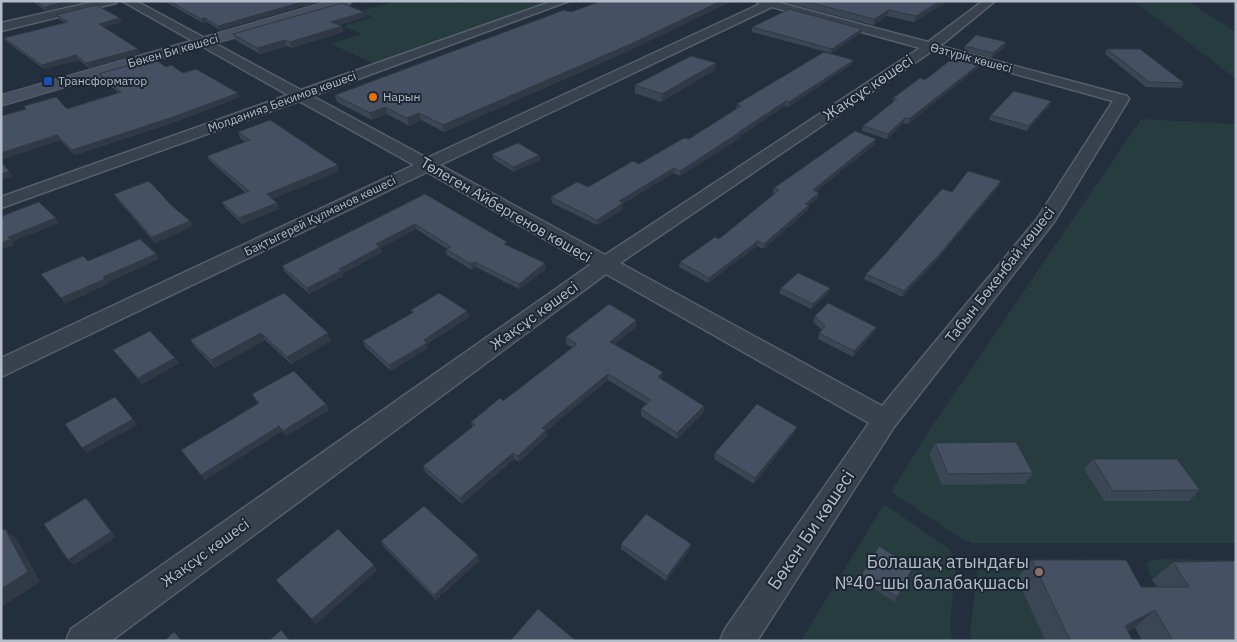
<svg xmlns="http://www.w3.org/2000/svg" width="1237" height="642" font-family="'IBM Plex Sans',sans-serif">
<rect width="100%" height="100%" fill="#242f3e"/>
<g fill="#263c3f">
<path d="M395 1H462L459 2 461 4 469 1H553L375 64 331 44 361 34 344 26 372 17 359 12Z"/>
<path d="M1134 1H1188L1236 32V79Z"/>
<path d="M1141 119 1236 124V543H973L960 538 891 492 930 429Z"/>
<path d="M884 504 948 548 956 562 950 624 952 641H801Z"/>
<path d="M997 559 1089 560 1045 641H972L970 631 978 569 985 562Z"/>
<path d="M1158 559 1236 560V578L1152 580 1147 565 1150 561Z"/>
</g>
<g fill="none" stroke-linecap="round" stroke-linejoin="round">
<g stroke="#565f6c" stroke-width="3">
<g id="street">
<path d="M97 1H117L116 3 1 31V23Z"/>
<path d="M122 1H136L301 90 553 1H569L312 96 427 158 760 4 756 1H781L780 3 928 42 983 1H995L940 46 1127 96 1129 99 1054 222 894 427 757 641H720L725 629 869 423 606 274 111 641H66L71 629 590 265 427 172 1 377V358L414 165 299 101 1 208V197L288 95ZM772 7 920 48 605 255 440 165ZM932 51 1113 101 1037 219 882 406 620 263Z"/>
</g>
</g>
<g stroke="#565f6c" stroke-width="2">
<path id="secondary" d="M329 1H352L350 4 1 106V95Z"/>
</g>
<use href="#street" fill="#38414e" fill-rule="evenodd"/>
<use href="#secondary" fill="#465061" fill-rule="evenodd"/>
</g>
<g fill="#3b4654">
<path d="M32 1H84V2L46 11Z"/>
<path d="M164 1H321L220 30 207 22 203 23Z"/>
<path d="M784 1H948L914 22 887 16 873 25 784 2Z"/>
<path d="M364 12 365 17 339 25 342 26 343 32 292 48 287 46 260 54 235 40 233 34Z"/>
<path d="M56 15 120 18 122 22 104 27 138 49 140 53 89 68 79 60 44 69 7 42 4 38 65 23 59 19Z"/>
<path d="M752 27 861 33 831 53 752 32Z"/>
<path d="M965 46 1005 47 991 58 964 50Z"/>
<path d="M633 49 444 132 421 120 409 126 387 114 372 120 337 102 335 95Z"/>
<path d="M1107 49 1184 83 1181 88 1146 87 1105 54Z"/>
<path d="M982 62 980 66 908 124 903 123 887 139 862 131 863 126 893 103V98L925 80Z"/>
<path d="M716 63 715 70 661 102 635 93V85Z"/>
<path d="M852 64 788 107 785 106 740 136V138L680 176 673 173 623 204V209L597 225 552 203 551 197 588 187 639 164 689 139 736 109 737 104Z"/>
<path d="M166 67 183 73 240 97 175 122 75 155 60 140 1 160 67 109 119 93 101 79 99 74Z"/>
<path d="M1051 101 1049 106 1027 131 989 120 991 115Z"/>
<path d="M238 132 338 165 339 171 272 199 277 203 279 209 242 224 225 208 222 202 246 193 210 161 207 156 246 142 240 138Z"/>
<path d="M875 144 816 191 818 198 809 205 808 210 763 249 757 246 708 283 679 267 680 262 719 239 775 194 773 193 774 188Z"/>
<path d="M492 154 539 155 540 160 514 172 493 159Z"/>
<path d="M1001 181 999 186 936 261 902 297 864 279 866 274 952 192Z"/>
<path d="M114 194 171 205 190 221 193 226 155 243 117 199Z"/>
<path d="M425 194 507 245 545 263 546 269 519 289 476 267 472 270 447 255 446 249H447L416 229 380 248 382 252 342 274 343 276 309 294 285 272 282 266Z"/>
<path d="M781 288H830L828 293 811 309 779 293Z"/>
<path d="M284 293 331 341 291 364 265 340 215 368 195 347 190 340Z"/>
<path d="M411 310 467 311 469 317 427 344 428 348 391 371 365 347 363 341 412 313Z"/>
<path d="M815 316 876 327 874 332 853 357 818 339 819 333 822 330 813 322Z"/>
<path d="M636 320V327L615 344 662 378 661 379 704 412 677 439 641 416V409L647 404 608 380 546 431 547 436 519 462 514 459 462 504 425 472 423 466 472 427 471 422 503 401 573 348 566 344V337Z"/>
<path d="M113 350 179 363 142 384Z"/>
<path d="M252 394 326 404 329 410 286 436 282 431 205 480 181 450 258 404Z"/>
<path d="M795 432 754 484 714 459 715 453Z"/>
<path d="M935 443 1033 473 1025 484 942 485 929 454Z"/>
<path d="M1093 459 1200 490 1189 501H1104L1084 469Z"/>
<path d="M381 541 478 555 479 561 436 600 384 547Z"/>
<path d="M621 544H691L690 549 666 581 621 549Z"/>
<path d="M1032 560 1141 587H1157L1152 580 1173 562 1236 641H1142L1135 627 1127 631 1133 641H1026L1045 640 1017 578Z"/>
<path d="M374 565 377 570 316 624 280 585 276 580Z"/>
<path d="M913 567 894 602 860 579 862 574Z"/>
</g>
<g fill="#303945">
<path d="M68 1H84V2L46 11 44 7Z"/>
<path d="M306 1H321L220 30 218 26Z"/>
<path d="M721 1H733L633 49 444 132 443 125Z"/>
<path d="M940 1H948L914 22 916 16Z"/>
<path d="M889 10 887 16 873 25 874 19Z"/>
<path d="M364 12 365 17 332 27 331 22Z"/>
<path d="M120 18 122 22 101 28 99 24Z"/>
<path d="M205 18 207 22 203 23 201 19Z"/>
<path d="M342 26 343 32 292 48 290 42Z"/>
<path d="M862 29 861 33 831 53 832 49Z"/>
<path d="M285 40 287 46 260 54 257 48Z"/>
<path d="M1006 42 1005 47 991 58 993 53Z"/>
<path d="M138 49 140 53 89 68 86 63Z"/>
<path d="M76 55 79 60 44 69 42 65Z"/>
<path d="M854 60 852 64 788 107 789 102Z"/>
<path d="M982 62 980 66 908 124 909 119Z"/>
<path d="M716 63 715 70 661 102 662 94Z"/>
<path d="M238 93 240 97 175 122 75 155 72 150Z"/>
<path d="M786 101 785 106 740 136V138L680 176V171Z"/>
<path d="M1051 101 1049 106 1027 131 1029 126Z"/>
<path d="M385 107 387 114 372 120 370 113Z"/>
<path d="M419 113 421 120 409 126 407 118Z"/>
<path d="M905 118 903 123 887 139 888 134Z"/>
<path d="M57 135 60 140 1 160V153Z"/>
<path d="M876 139 875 144 812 195 813 190Z"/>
<path d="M539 155 540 160 514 172 513 167Z"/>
<path d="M338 165 339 171 269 200 267 194Z"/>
<path d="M674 168 673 173 623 204V209L597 225V220L619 201Z"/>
<path d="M9 171 13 176 1 180V174Z"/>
<path d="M1001 181 999 186 936 261 902 297 904 291Z"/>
<path d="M819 193 818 198 804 209 805 204Z"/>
<path d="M277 203 279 209 242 224 239 218Z"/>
<path d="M809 205 808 210 763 249 764 244Z"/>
<path d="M56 218 59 223 12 242 14 245 1 250V243L8 237Z"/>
<path d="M190 221 193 226 155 243 152 237Z"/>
<path d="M415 224 416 229 380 248 382 252 342 274 343 276 309 294 307 288 339 269 376 244Z"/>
<path d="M758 241 757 246 708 283 709 278Z"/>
<path d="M156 254 159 259 107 283 108 284 65 304 61 298 103 277Z"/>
<path d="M475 262 476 267 472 270 471 264Z"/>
<path d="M545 263 546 269 519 289V284Z"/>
<path d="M830 288 828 293 811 309 813 304Z"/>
<path d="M467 311 469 317 427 344 428 348 391 371 389 365 424 340Z"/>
<path d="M636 320V327L610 348V342Z"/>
<path d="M876 327 874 332 853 357 854 351Z"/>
<path d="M261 333 265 340 215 368 211 360Z"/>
<path d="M328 333 331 341 291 364 287 357Z"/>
<path d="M175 358 179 363 142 384 138 378Z"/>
<path d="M663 372 662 378 657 383 658 377Z"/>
<path d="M608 374V380L546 431 547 436 519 462 518 456 542 428Z"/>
<path d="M326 404 329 410 286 436 283 431Z"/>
<path d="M704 406V412L677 439V433Z"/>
<path d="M133 419 137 425 87 453 82 448Z"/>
<path d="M279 426 282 431 205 480 201 475Z"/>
<path d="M797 427 795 432 754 484 755 478Z"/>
<path d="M513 453 514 459 462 504 460 498Z"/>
<path d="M86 498 91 503 116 537 74 565 68 560Z"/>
<path d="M5 529 17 539 40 582 1 607V589Z"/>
<path d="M691 544 690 549 666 581 667 576Z"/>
<path d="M478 555 479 561 436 600 434 595Z"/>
<path d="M374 565 377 570 316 624 312 619Z"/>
<path d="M1155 610 1135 627 1108 641 1125 626Z"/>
</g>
<g fill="#455162" stroke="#303945">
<path d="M36 1H68L44 7Z"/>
<path d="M169 1H306L218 26 205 18 201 19Z"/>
<path d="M601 1H721L633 43 443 125 419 113 407 118 385 107 370 113 335 95 564 10 571 12Z"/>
<path d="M804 1H940L916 16 889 10 874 19Z"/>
<path d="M342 3 364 12 331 22 342 26 290 42 285 40 257 48 233 34Z"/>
<path d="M96 5 120 18 99 24 138 49 86 63 76 55 42 65 4 38 68 22 56 15Z"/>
<path d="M789 9 862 29 832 49 752 27Z"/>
<path d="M976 35 1006 42 993 53 965 46Z"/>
<path d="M1107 49H1140L1184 83 1149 82Z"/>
<path d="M824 52 854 60 789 102 786 101 739 132H740L680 171 674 168 619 201 623 203 597 220 551 197 577 182 588 187 633 161 639 164 684 138 689 139 741 106 737 104Z"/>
<path d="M957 55 982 62 909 119 905 118 888 134 863 126 897 99 893 98 920 78 925 80Z"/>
<path d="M691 56 716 63 662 94 635 85Z"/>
<path d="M153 58 166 67 171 65 183 73 196 69 238 93 173 117 72 150 57 135 1 153V116L26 109 24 106 56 97 67 109 121 92 99 74Z"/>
<path d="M1014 91 1051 101 1029 126 991 115Z"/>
<path d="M270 120 338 165 267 194 277 203 239 218 222 202 249 191 207 156 250 140 238 132Z"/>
<path d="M855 131 876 139 813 190 819 193 805 204 809 205 764 244 758 241 709 278 680 262 715 237 719 239 779 190 774 188Z"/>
<path d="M518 143 539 155 513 167 492 154Z"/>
<path d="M1 162 9 171 1 174Z"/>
<path d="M968 171 1001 181 938 256 904 291 866 274 885 254 942 189 952 192Z"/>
<path d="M149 181 171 205 190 221 152 237 114 194Z"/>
<path d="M425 194 507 242 504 244 545 263 519 284 475 262 471 264 446 249 451 247 415 224 376 244 380 247 339 269 341 271 307 288 282 266Z"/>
<path d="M39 202 56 218 8 237 10 240 1 243V218H4L2 216Z"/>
<path d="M140 239 156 254 103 277 105 279 61 298 41 274 83 256 88 261Z"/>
<path d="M798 273 830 288 813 304 781 288Z"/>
<path d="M284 293 328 333 287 357 261 333 211 360 190 340Z"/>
<path d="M439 293 467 311 424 340 427 343 389 365 363 341 414 312 411 310Z"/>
<path d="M828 303 876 327 854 351 819 333 825 326 815 316Z"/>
<path d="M609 304 636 320 610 342 663 372 658 377 704 406 677 433 641 409 651 400 608 374 542 428 546 430 518 456 513 453 460 498 423 466 475 425 471 422 500 398 503 401 577 344 566 337Z"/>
<path d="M150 331 175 358 138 378 113 350Z"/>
<path d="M294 371 326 404 283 431 279 426 201 475 181 450 259 403 252 394Z"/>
<path d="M115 397 133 419 82 448 65 424Z"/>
<path d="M757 404 797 427 755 478 715 453Z"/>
<path d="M1016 442 1033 473 948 474 935 443Z"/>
<path d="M1093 459H1177L1200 490 1113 491Z"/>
<path d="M86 498 111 532 68 560 44 524Z"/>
<path d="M424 506 478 555 434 595 381 541Z"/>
<path d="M646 514 691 544 667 576 621 544Z"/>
<path d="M5 529 28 572 1 589V531Z"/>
<path d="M338 529 374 565 312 619 276 580Z"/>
<path d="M879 546 913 567 897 597 862 574Z"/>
<path d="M1032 560H1126L1141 587H1189L1173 562 1236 561V641H1173L1155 610 1125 626 1133 641H1027L1070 640Z"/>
<path d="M538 609 576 641H510Z"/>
<path d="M281 630 290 641H269Z"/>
<path d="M174 632 182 641H164Z"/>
</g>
<rect fill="#1a4fb4" stroke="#1d2633" stroke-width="2" x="43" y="76" width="10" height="10" rx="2.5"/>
<circle fill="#e8710a" stroke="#1d2633" stroke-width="2" cx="373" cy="97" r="5"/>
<circle fill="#8d6e63" stroke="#1d2633" stroke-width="2" cx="1039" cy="572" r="5"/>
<g text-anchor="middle" stroke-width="4" stroke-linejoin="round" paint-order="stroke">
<g font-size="12" fill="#b4bcc9" stroke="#1d2633">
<text transform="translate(173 51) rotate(-16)" y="4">Бөкен Би көшесі</text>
<text transform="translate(971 58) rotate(15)" y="4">Өзтүрік көшесі</text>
<text transform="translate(282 102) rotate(-20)" y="4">Молданияз Бекимов көшесі</text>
<text transform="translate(320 216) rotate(-26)" y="4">Бақтыгерей Құлманов көшесі</text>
</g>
<g font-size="12" fill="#b4bcc9" stroke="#1d2633" text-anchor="start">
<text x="58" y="85">Трансформатор</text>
<text x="383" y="101">Нарын</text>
</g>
<g font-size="15" fill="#b4bcc9" stroke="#1d2633">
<text transform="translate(868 88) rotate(-34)" y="5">Жақсұс көшесі</text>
<text transform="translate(506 210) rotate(30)" y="5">Төлеген Айбергенов көшесі</text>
<text transform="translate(1000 275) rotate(-52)" y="5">Табын Бөкенбай көшесі</text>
<text transform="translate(534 316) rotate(-36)" y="5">Жақсұс көшесі</text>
<text transform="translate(205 553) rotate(-36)" y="5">Жақсұс көшесі</text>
</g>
<g font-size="18" fill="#b4bcc9" stroke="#1d2633">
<text transform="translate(811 530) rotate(-56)" y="6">Бөкен Би көшесі</text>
</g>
<g font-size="18" fill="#b4bcc9" stroke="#1d2633" text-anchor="end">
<text x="1029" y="568">Болашақ атындағы<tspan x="1029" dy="21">№40-шы балабақшасы</tspan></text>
</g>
</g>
<rect width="1237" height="642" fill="none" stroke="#b4bcc9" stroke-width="5"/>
</svg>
